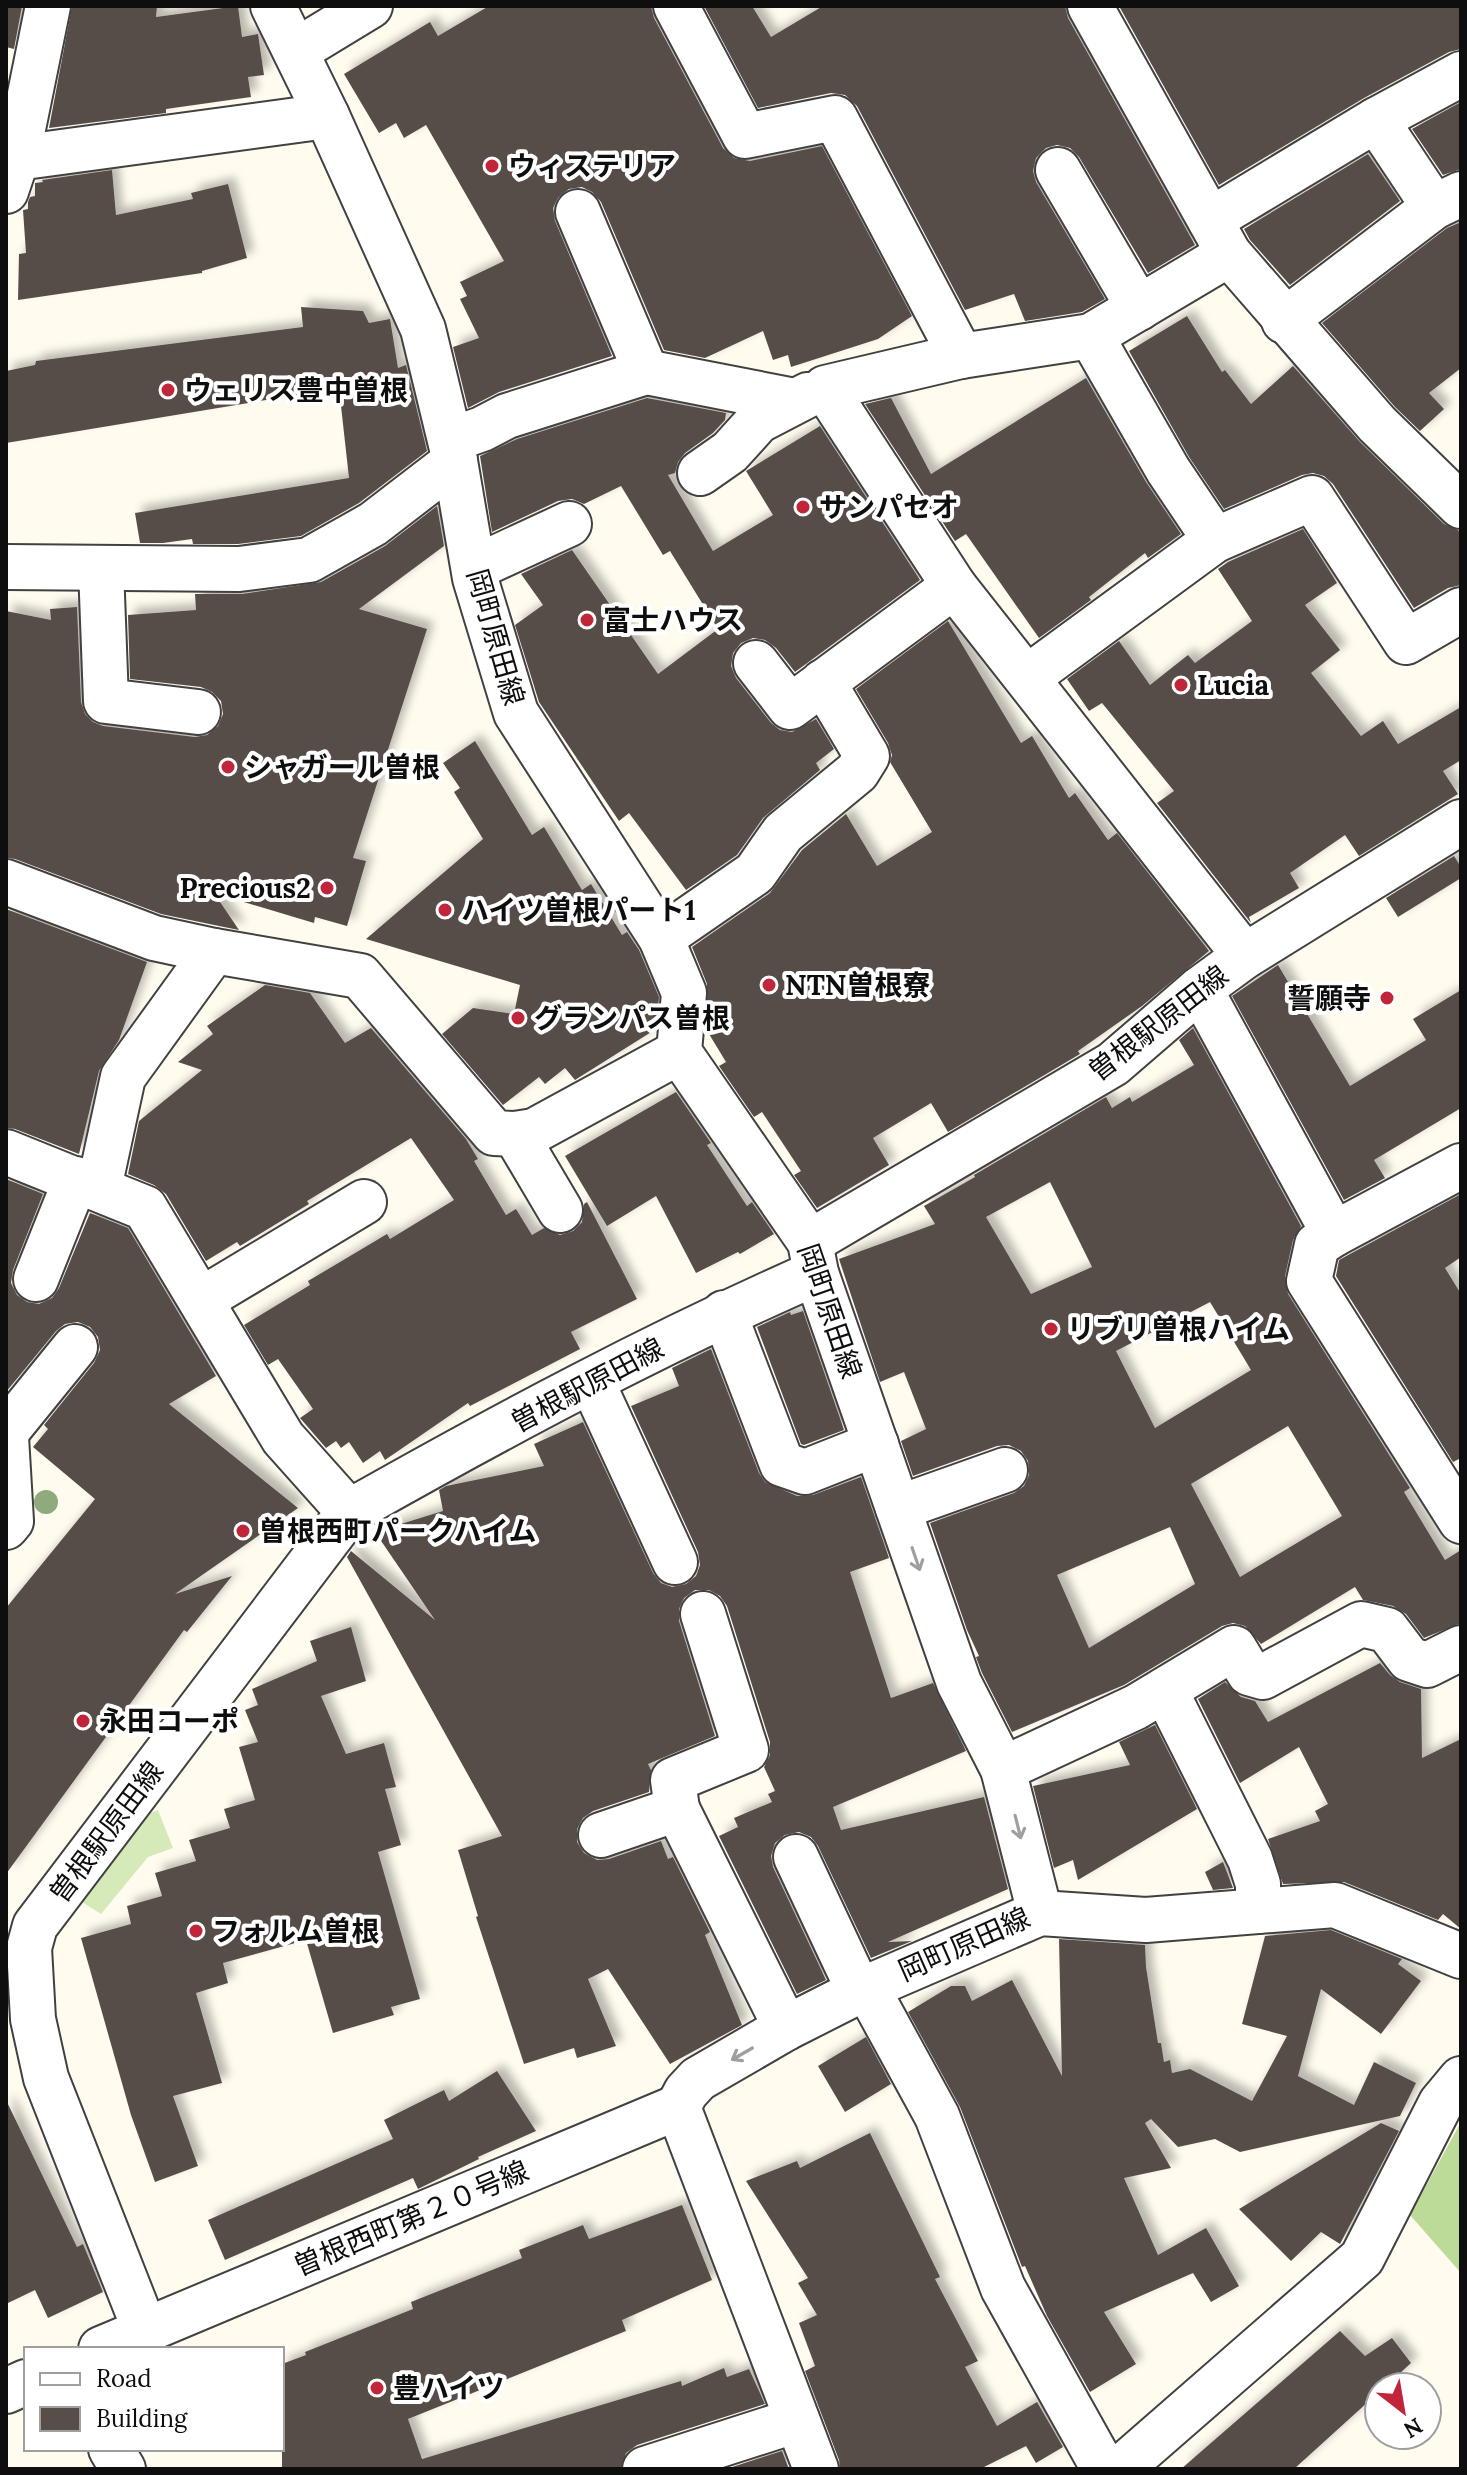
<svg xmlns="http://www.w3.org/2000/svg" width="1467" height="2475" font-family="Lora,'Noto Sans JP',serif">
<defs>
<filter id="shadow"><feDropShadow dx="7" dy="-7" stdDeviation="4" flood-color="#0004"/></filter>
</defs>
<rect width="100%" height="100%" fill="#fffbef"/>
<path fill="#d6eab9" d="M158 1810 173 1848 148 1857 101 1914 74 1897 134 1820Z"/>
<path fill="#bcdb98" d="M1461 2122V2273L1410 2215Z"/>
<g fill="#574e4a" fill-rule="evenodd" filter="url(#shadow)">
<path d="M6 6H22L14 49 6 47Z"/>
<path d="M72 6H157L156 17 238 6 242 37 258 34 264 75 248 77 251 97 166 109V113L49 128Z"/>
<path d="M489 6H651L654 18 723 148 734 158 750 161 822 146 912 316 878 339 791 367 788 355 773 360 763 331 705 358 664 350 601 202 592 192 582 187 569 189 558 198 553 208 555 221 612 356 499 392 468 408 453 347 479 338 460 299 467 296 460 282 504 261 426 125 404 138 396 123 379 133 344 74 430 22 438 36Z"/>
<path d="M704 6H752L771 37 823 6H1065L1068 18 1195 245 1148 273 1079 157 1070 148 1057 145 1046 148 1036 158 1033 171 1036 182 1105 299 1082 312 1025 321 1014 294 965 310 857 106 845 95 831 93 758 108Z"/>
<path d="M1119 6H1461V49L1449 52 1364 98 1219 185Z"/>
<path d="M1461 102V169L1443 175 1412 129Z"/>
<path d="M1368 154 1400 201 1290 285 1250 240 1244 229Z"/>
<path d="M112 170 116 215 193 199 191 193 228 184 247 258 202 271V273L18 300 19 254 26 253 23 210 28 209V202L30 197 35 196V183L43 182 42 180Z"/>
<path d="M1461 222V368L1429 393 1444 409 1420 431 1395 407 1322 323 1447 228Z"/>
<path d="M301 307 363 311 369 323 390 319 398 368 406 365 427 451 359 503 301 536 238 544H193L192 539 163 543H140L135 513 349 478 339 388 6 443V371L35 365 36 361 303 327Z"/>
<path d="M1187 316 1222 372 1225 370 1251 404 1293 366 1360 442 1444 524 1458 530 1461 535V585L1448 588 1414 608 1333 484 1324 476 1313 473 1302 475 1224 509 1189 457 1129 351Z"/>
<path d="M1086 378 1146 482 1181 534 1148 558 1145 553 1089 597 1091 600 1039 638 966 534 955 541 865 404 891 398 931 474Z"/>
<path d="M647 398 726 413 725 420 713 433 685 453 678 462 675 473 668 475 713 551 773 515 746 471 820 426 920 580 795 672 776 648 765 640 753 638 741 643 733 653 731 666 736 678 771 723 780 730 792 732 816 719 834 749 816 763 820 770 763 818 737 855 686 890 629 813 619 821 539 702 515 625 543 605 521 574 572 550 658 674 718 629 670 551 663 555 621 486 584 504 572 499 558 501 492 532 480 456 517 439Z"/>
<path d="M437 506 444 546 359 609 427 629 353 858 366 861 347 926 315 917 314 923 214 893 239 930 219 926 161 914 15 859 6 858V611L51 620 50 609 77 607 81 702 85 714 93 722 103 726 195 737 207 735 218 726 223 714 221 701 212 692 201 687 130 679 128 615 196 610 195 594H242L321 582 385 546Z"/>
<path d="M1303 529 1337 583 1305 605 1340 650 1311 673 1361 736 1383 721 1398 744 1461 707V760L1443 771 1458 794 1359 856 1345 835 1290 873 1299 888 1249 917 1251 923 1157 803 1174 791 1102 703 1089 711 1067 679 1119 641 1150 685 1188 655 1195 663 1252 621 1218 569 1228 562Z"/>
<path d="M948 621 1021 743 1032 736 1069 798 1075 793 1108 840 1117 833 1209 951 1142 1006 1078 1051 1080 1054 948 1132 931 1103 873 1138 889 1165 817 1208 794 1175 801 1171 762 1112 754 1117 719 1066 726 1062 706 1029 707 984 692 947 770 893 802 850 846 814 877 866 932 832 890 762 892 755 888 743 856 689Z"/>
<path d="M475 741 532 835 544 827 582 890 591 884 622 935 627 932 639 950 659 997 656 1029 575 1080 565 1068 545 1084 539 1077 503 1105 442 1034 473 1008 514 1014 520 985 366 939 483 839 454 792 460 788 443 763Z"/>
<path d="M1454 856 1461 867V878L1398 917 1386 898Z"/>
<path d="M6 909 147 962 119 1040 99 1071 79 1154 15 1129 6 1128Z"/>
<path d="M1278 965 1350 1086 1426 1040 1413 1019 1461 990V1108L1374 1160 1385 1178 1344 1200 1232 996Z"/>
<path d="M265 985 310 993 345 1043 371 1028 466 1139 478 1159 474 1161 506 1215 516 1209 532 1235 544 1228 560 1235 573 1231 582 1222 584 1204 587 1202 637 1299 571 1332 580 1349 470 1406 468 1403 385 1460 380 1451 363 1463 349 1442 341 1448 336 1441 326 1448 300 1418 313 1409 278 1359 268 1365 244 1325 310 1285 308 1281 340 1262 387 1234 390 1239 454 1200 411 1138 307 1201 309 1204 240 1246 237 1242 206 1261 166 1194 154 1185 128 1174 139 1121 202 1070 178 1062 213 1034 207 1026Z"/>
<path d="M1193 1028 1301 1226 1293 1240 1285 1276 1288 1294 1410 1488 1404 1492 1445 1560 1461 1550V1623L1424 1638 1406 1614 1393 1606 1363 1600 1355 1587 1261 1644 1245 1626 1233 1623 1222 1626 1124 1685 1012 1732 982 1673 976 1657 979 1656 967 1630 930 1523 1014 1493 1024 1486 1029 1475 1028 1461 1021 1451 1009 1445 997 1446 913 1476 901 1441 926 1429 904 1372 880 1382 839 1259 935 1224 924 1206 975 1177 974 1175 1106 1097 1112 1108 1130 1097 1132 1102 1194 1065 1179 1040ZM1050 1182 1092 1267 1031 1294 986 1217ZM1210 1302 1251 1370 1155 1428 1116 1351ZM1288 1426 1342 1516 1240 1577 1191 1484ZM1170 1527 1195 1584 1089 1648 1057 1575Z"/>
<path d="M676 1092 711 1143 707 1145 747 1206 752 1202 774 1234 740 1254 738 1252 696 1273 656 1196 607 1226 565 1156Z"/>
<path d="M6 1179 43 1194 13 1270 11 1283 17 1295 27 1302 39 1304 52 1298 59 1288 90 1213 128 1228 216 1376 169 1404 298 1508 175 1594 232 1576 187 1632 184 1630 6 1874V1608L95 1499 33 1447 48 1429 44 1425 94 1363 100 1350 98 1337 90 1327 78 1322 65 1324 56 1331 6 1392Z"/>
<path d="M1461 1194V1257L1445 1268 1461 1294V1458L1453 1462 1336 1276 1339 1260Z"/>
<path d="M803 1311 844 1430 804 1445 801 1444 757 1327 790 1312 791 1315Z"/>
<path d="M711 1349 759 1473 765 1482 797 1496 813 1495 861 1477 889 1558 850 1572 891 1698 933 1683 966 1751 833 1807 841 1830 984 1797 1008 1889 888 1942 912 1941 871 1958 818 1846 811 1837 799 1832 785 1835 775 1843 771 1856 773 1867 826 1980 797 1994 719 1836 738 1827 734 1818 772 1802 768 1794 775 1791 764 1767 770 1755V1742L727 1606 720 1596 709 1590H695L684 1598 679 1609V1621L715 1736 648 1764 651 1770 649 1792 593 1811 583 1818 577 1829V1842L584 1853 597 1860 609 1859 661 1841 668 1859 673 1857 710 1932 705 1935 742 2025 670 2064 608 1969 588 1979 616 2046 577 2058 574 2048 524 2064 476 1917 478 1916 458 1850 502 1836 347 1557 351 1551 435 1620 375 1532 443 1511 439 1490 446 1486 544 1466 534 1444 583 1422 653 1573 661 1583 672 1587 686 1584 696 1576 700 1565 698 1552 631 1406 679 1386 672 1368Z"/>
<path d="M351 1627 366 1681 321 1696 346 1754 384 1743 396 1787 385 1789 401 1845 378 1852 420 1999 391 2007 394 2015 333 2033 306 1940 223 1963 228 1983 196 1993 222 2083 173 2096 198 2166 155 2182 131 2115 81 1938 131 1924 127 1906 162 1896 155 1873 196 1861 189 1840 230 1828 224 1809 255 1800 239 1747 258 1742 245 1710 258 1705 252 1689 317 1661 310 1641Z"/>
<path d="M1380 1663 1390 1675 1400 1682 1421 1689 1422 1758 1461 1739V1929L1443 1914 1438 1920 1344 1882 1283 1884 1268 1839 1320 1821 1315 1811 1328 1804 1299 1747 1240 1783 1198 1699 1225 1682 1241 1697 1255 1701 1268 1722Z"/>
<path d="M1155 1725 1197 1809 1078 1880 1073 1860 1054 1868 1033 1786 1130 1765 1119 1742Z"/>
<path d="M1223 1862 1233 1888 1213 1890 1205 1872Z"/>
<path d="M1331 1930 1402 1959 1398 1964 1421 1981 1381 2034 1321 1989 1298 2076 1354 2105 1374 2062 1416 2083 1400 2116 1240 2152 1215 2139 1178 2147 1151 2119 1145 2123 1171 2168 1124 2178 1158 2255 1206 2228 1239 2286 1211 2302 1193 2273 1104 2312 1136 2364 1090 2392 1047 2316 1025 2266 1022 2267 960 2107 908 2012 951 1986H965L972 2001 1012 1980 1062 2076 1059 1939 1145 1945 1146 1967 1158 2043H1161L1164 2062 1170 2060 1172 2073 1190 2069 1252 2101 1287 2036 1242 2024 1265 1936Z"/>
<path d="M866 2037 891 2084 845 2112 818 2066Z"/>
<path d="M497 2071 536 2131 478 2157 479 2159 418 2189 413 2178 225 2260 208 2220 393 2139 384 2120 444 2090 449 2101Z"/>
<path d="M6 2100 77 2247 83 2244 103 2292 48 2318 35 2290 6 2304Z"/>
<path d="M1381 2123 1399 2131 1340 2244 1321 2232 1291 2261 1239 2209Z"/>
<path d="M870 2133 940 2277 935 2279 978 2361 965 2367 997 2426 1037 2402 1063 2447 1036 2463 1026 2446 980 2469H840L839 2460 805 2371 815 2366 799 2323 817 2315 798 2283 808 2278 746 2181 797 2161 800 2168Z"/>
<path d="M682 2205 712 2280 622 2320 626 2331 408 2419 422 2459 681 2381 682 2386 724 2368 727 2377 749 2369 765 2404 637 2445 626 2453 621 2469H282V2364L306 2355 305 2352 413 2309 411 2302 522 2258 519 2250 583 2225 589 2239Z"/>
<path d="M1340 2331 1365 2356 1392 2338 1411 2363 1385 2387H1379V2392L1294 2469H1181Z"/>
<path d="M782 2451 789 2469H726Z"/>
</g>
<g fill="none" stroke-linecap="round" stroke-linejoin="round">
<g stroke="#414141" stroke-width="48">
<g id="minor">
<path d="M273 6 327 116 423 329 455 461 475 578 516 713 661 938 684 993 679 1052 810 1242 816 1273 959 1683 1003 1769 1040 1913"/>
<path d="M676 6 745 136 835 118 961 356"/>
<path d="M1090 6 1229 254 1377 424 1461 506"/>
<path d="M296 51 370 6"/>
<path d="M1376 120 1434 207"/>
<path d="M17 158 327 116"/>
<path d="M1058 170 1139 308"/>
<path d="M6 191 17 158 48 6"/>
<path d="M578 212 646 372 795 401"/>
<path d="M1210 220 1376 120 1461 74"/>
<path d="M1229 254 1091 336 1168 470 1215 540 1312 498 1406 642 1461 610"/>
<path d="M1284 321 1434 207 1461 194"/>
<path d="M1091 336 961 356 825 388 954 586 1245 956"/>
<path d="M451 440 482 429 507 416 646 372"/>
<path d="M700 473 730 452 758 421 808 395"/>
<path d="M6 567 239 569 309 560 373 524 455 461"/>
<path d="M101 568 106 701 198 712"/>
<path d="M474 568 569 524"/>
<path d="M756 663 790 707 954 586"/>
<path d="M1028 677 1215 540"/>
<path d="M6 882 154 938 214 951 360 976 494 1133 515 1134 534 1131 679 1052"/>
<path d="M661 938 755 873 783 833 857 772 867 756 823 682"/>
<path d="M1200 989 1334 1234 1317 1245 1309 1281 1461 1521"/>
<path d="M515 1134 560 1210"/>
<path d="M6 1152 145 1208 283 1438 349 1512"/>
<path d="M99 1188 123 1077 214 951"/>
<path d="M1334 1234 1461 1166"/>
<path d="M810 1242 1113 1064 1200 989 1245 956 1461 822"/>
<path d="M36 1279 76 1179"/>
<path d="M201 1300 364 1202"/>
<path d="M724 1313 782 1464 805 1472 876 1444"/>
<path d="M592 1382 675 1562"/>
<path d="M6 1432 75 1347"/>
<path d="M6 1437 11 1521 6 1527"/>
<path d="M898 1508 1005 1470"/>
<path d="M1165 1690 1250 1859 1258 1884V1911"/>
<path d="M1003 1769 1136 1707 1234 1648 1249 1673 1263 1677 1361 1624 1387 1630 1409 1659 1427 1665 1461 1648"/>
<path d="M677 1809 673 1780 746 1750 703 1614"/>
<path d="M601 1835 677 1809 786 2028"/>
<path d="M796 1857 859 1991"/>
<path d="M867 1988 937 2116 1003 2288 1104 2469"/>
<path d="M145 2330 46 2078 33 2019 29 1948 35 1926 349 1512C501 1426 656 1343 816 1273"/>
<path d="M101 2349 678 2107"/>
<path d="M6 2391 26 2382"/>
<path d="M111 2449 123 2469"/>
<path d="M645 2469 797 2420"/>
<path d="M816 2469 678 2107 686 2092 698 2079 786 2028 859 1991 1040 1913 1146 1920 1335 1905 1461 1956"/>
<path d="M1120 2469 1362 2258 1441 2103 1461 2079"/>
</g>
</g>
<use href="#minor" stroke="#fff" stroke-width="44"/>
</g>
<circle fill="#8faa7c" cx="46" cy="1502" r="12"/>
<defs><path id="oneway-shaft" d="M-6 0H5M1.5-3L5.5 0L1.5 3" fill="none" stroke-width="1.6" stroke-linecap="round" stroke-linejoin="round" transform="scale(2)"/></defs>
<g stroke="#9f9f9f">
<use href="#oneway-shaft" transform="translate(916 1559) rotate(71)"/>
<use href="#oneway-shaft" transform="translate(1018 1827) rotate(76)"/>
<use href="#oneway-shaft" transform="translate(742 2054) rotate(150)"/>
</g>
<g fill="#c0253a" stroke="#fff" stroke-width="3">
<circle cx="492" cy="166" r="8"/>
<circle cx="168" cy="390" r="8"/>
<circle cx="803" cy="507" r="8"/>
<circle cx="587" cy="620" r="8"/>
<circle cx="1181" cy="685" r="8"/>
<circle cx="228" cy="767" r="8"/>
<circle cx="327" cy="888" r="8"/>
<circle cx="445" cy="910" r="8"/>
<circle cx="769" cy="985" r="8"/>
<circle cx="1387" cy="998" r="8"/>
<circle cx="518" cy="1018" r="8"/>
<circle cx="1051" cy="1329" r="8"/>
<circle cx="243" cy="1531" r="8"/>
<circle cx="83" cy="1721" r="8"/>
<circle cx="196" cy="1931" r="8"/>
<circle cx="377" cy="2388" r="8"/>
</g>
<g text-anchor="middle" stroke-width="8" stroke-linejoin="round" paint-order="stroke">
<g font-size="28" font-weight="bold" fill="#0e0e0e" stroke="#fff" text-anchor="start">
<text x="508" y="176">ウィステリア</text>
<text x="184" y="400">ウェリス豊中曽根</text>
<text x="819" y="517">サンパセオ</text>
<text x="603" y="630">富士ハウス</text>
<text x="1197" y="695">Lucia</text>
<text x="244" y="777">シャガール曽根</text>
<text x="311" y="898" text-anchor="end">Precious2</text>
<text x="461" y="920">ハイツ曽根パート1</text>
<text x="785" y="995">NTN曽根寮</text>
<text x="1371" y="1008" text-anchor="end">誓願寺</text>
<text x="534" y="1028">グランパス曽根</text>
<text x="1067" y="1339">リブリ曽根ハイム</text>
<text x="259" y="1541">曽根西町パークハイム</text>
<text x="99" y="1731">永田コーポ</text>
<text x="212" y="1941">フォルム曽根</text>
<text x="393" y="2398">豊ハイツ</text>
</g>
<g font-size="28" fill="#0e0e0e" stroke="#fff">
<text transform="translate(496 637) rotate(74)" y="10">岡町原田線</text>
<text transform="translate(1158 1023) rotate(-38)" y="10">曽根駅原田線</text>
<text transform="translate(830 1311) rotate(71)" y="10">岡町原田線</text>
<text transform="translate(587 1385) rotate(-28)" y="10">曽根駅原田線</text>
<text transform="translate(106 1832) rotate(-53)" y="10">曽根駅原田線</text>
<text transform="translate(964 1944) rotate(-24)" y="10">岡町原田線</text>
<text transform="translate(411 2218) rotate(-23)" y="10">曽根西町第２０号線</text>
</g>
</g>
<rect width="1467" height="2475" fill="none" stroke="#0e0e0e" stroke-width="16"/>
<rect x="24" y="2347" width="260" height="104" fill="#ffffff" stroke="#9f9f9f" stroke-width="2"/>
<rect x="40" y="2373" width="40" height="12" fill="#ffffff" stroke="#9f9f9f" stroke-width="2"/>
<text x="96" y="2387" font-size="24" fill="#0e0e0e">Road</text>
<rect x="40" y="2407" width="40" height="24" fill="#574e4a" stroke="#9f9f9f" stroke-width="2"/>
<text x="96" y="2427" font-size="24" fill="#0e0e0e">Building</text>
<g transform="translate(1403 2411) rotate(149)"><circle r="38" fill="#ffffff" stroke="#9f9f9f" stroke-width="2"/>
<path d="M0-6L14 30L0 20L-14 30Z" fill="#c0253a"/>
<text y="-12" font-size="22" font-weight="bold" text-anchor="middle" fill="#0e0e0e">N</text>
</g>
</svg>
